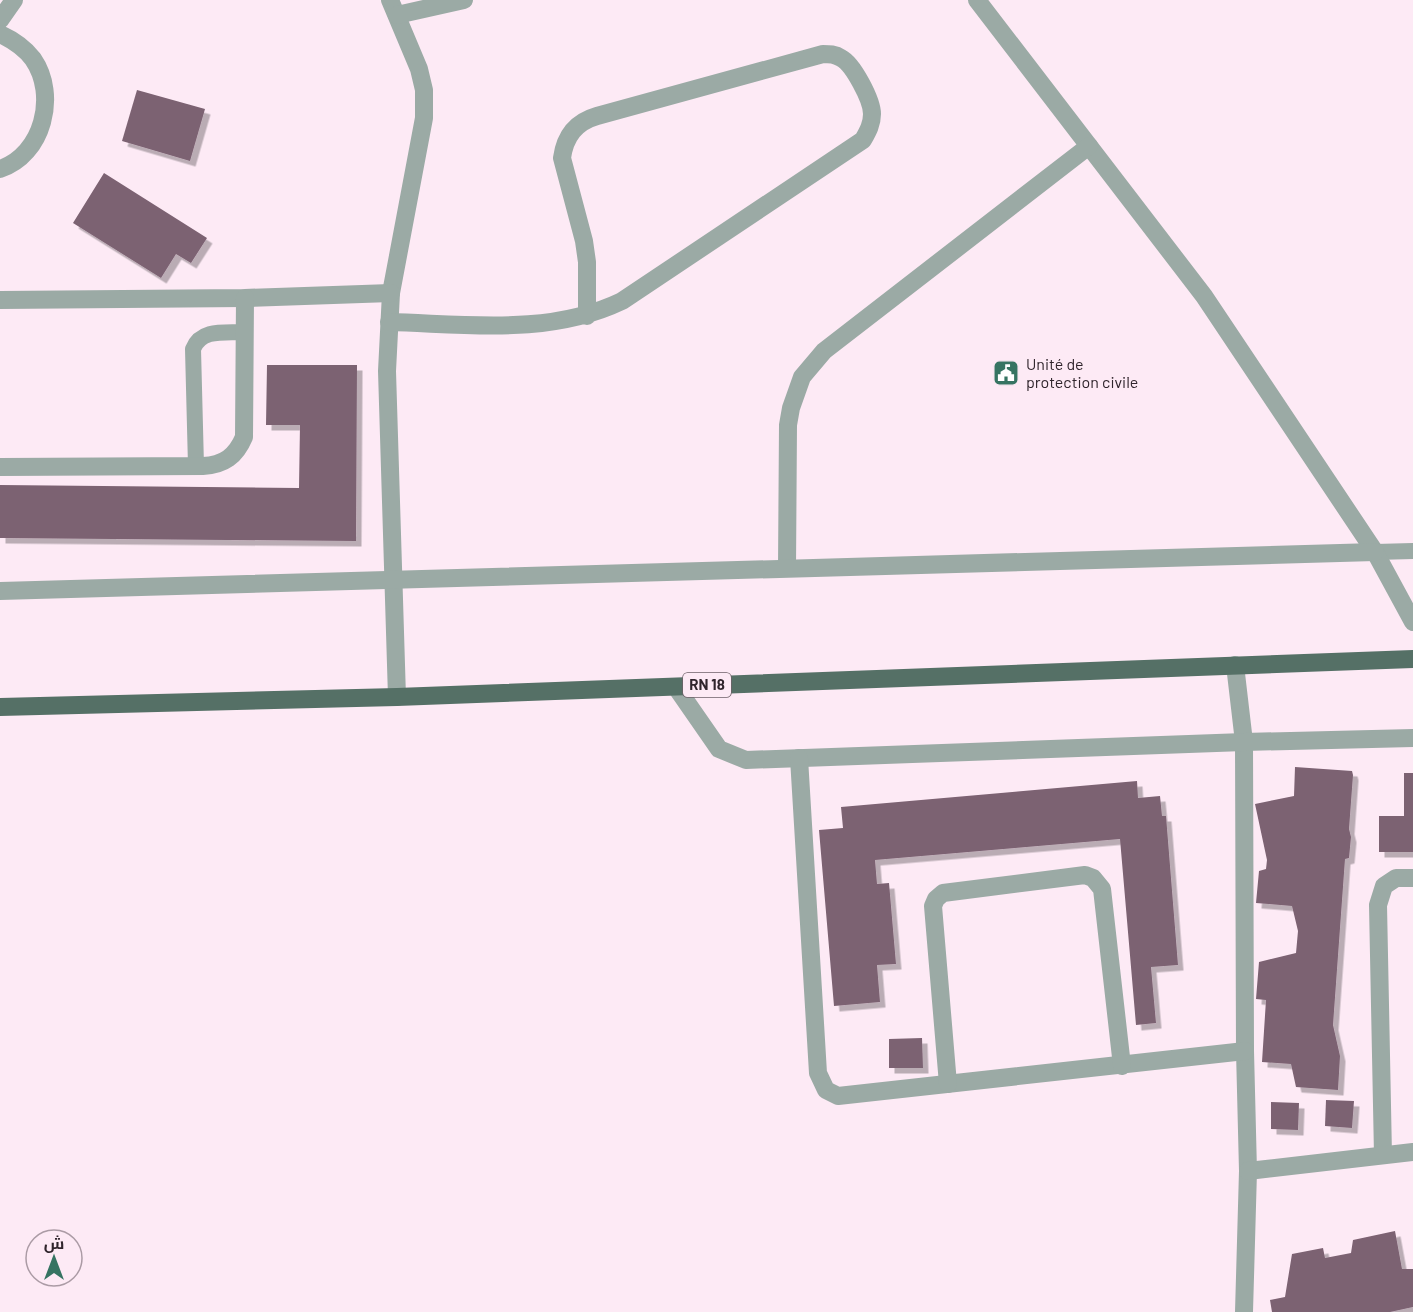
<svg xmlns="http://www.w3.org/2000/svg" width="1413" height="1312" font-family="Barlow,Cairo,sans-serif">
<defs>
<filter id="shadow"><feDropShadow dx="5.5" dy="5.5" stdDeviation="0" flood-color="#0004"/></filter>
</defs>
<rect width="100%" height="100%" fill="#fdeaf5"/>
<g fill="#7c6272" filter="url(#shadow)">
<path d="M137 90 205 109 190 161 122 141Z"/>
<path d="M104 173 207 238 191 263 176 254 161 278 73 223Z"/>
<path d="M267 365H357L356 541 0 538V485L299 488 300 425H266Z"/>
<path d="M1295 767 1352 771 1353 775 1349 829 1351 837 1349 858 1345 859 1333 1025 1340 1056 1338 1090 1296 1087 1291 1064 1262 1062 1266 1000 1256 999 1259 962 1296 953 1298 931 1292 906 1256 903 1259 871 1266 869 1267 860 1255 804 1294 796Z"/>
<path d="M1404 773H1413V852H1379V816H1404Z"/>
<path d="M1137 781 1138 798 1160 796 1162 816H1166L1178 965 1151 967 1156 1023 1136 1025 1120 839 875 860 877 884 889 883 896 964 877 965 880 1002 834 1006 819 830 843 828 841 807Z"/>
<path d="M922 1038 923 1068H889V1039Z"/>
<path d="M1326 1100 1354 1101 1352 1128 1325 1126Z"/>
<path d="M1271 1102 1299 1103 1298 1130 1271 1129Z"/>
<path d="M1395 1231 1402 1269H1413V1307L1390 1312H1272L1270 1300 1285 1297 1292 1254 1323 1248 1325 1258 1351 1253 1353 1240Z"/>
</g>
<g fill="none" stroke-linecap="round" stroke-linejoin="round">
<g stroke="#9baaa5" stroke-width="16">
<path d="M196 466 193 349C201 328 226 333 245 332"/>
<path d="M1375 552 1413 551"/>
</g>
<g stroke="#9baaa5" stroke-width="18">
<path d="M390 0 419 69 424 90V118L391 293 387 371 397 697"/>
<path d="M977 0 1204 296 1375 552 1413 622"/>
<path d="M397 15 464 0"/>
<path d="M0 20 14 0"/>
<path d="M0 34C13 40 24 47 33 59 58 95 43 155 0 169"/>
<path d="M0 300 245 298 391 293"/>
<path d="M389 322C468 324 549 336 622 301L863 140C868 131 872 124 872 114 872 100 853 64 841 58 835 54 829 54 823 54L597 116C576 122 565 136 562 158L584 241 587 262V316"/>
<path d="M0 467 203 466C224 465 236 456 244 437L245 298"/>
<path d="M787 568 788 425 791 408 802 377 824 351 1089 146"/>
<path d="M0 591 1375 552"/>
<path d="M1235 665 1244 742 1245 1051 1248 1171 1244 1312"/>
<path d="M676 687 719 749 746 760 1244 742 1413 738"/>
<path d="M799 758 818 1073 826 1090 838 1096 1245 1051"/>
<path d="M948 1084 933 906 936 899 943 893 1085 875 1093 878 1102 889 1122 1066"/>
<path d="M1383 1155 1378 905 1384 886 1396 878H1413"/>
<path d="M1248 1171 1413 1152"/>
</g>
<path stroke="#557066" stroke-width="18" d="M0 707 397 697 1413 659"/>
</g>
<defs>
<g id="civic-square" transform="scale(1.35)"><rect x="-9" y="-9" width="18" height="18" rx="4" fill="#367462" stroke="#fdeaf5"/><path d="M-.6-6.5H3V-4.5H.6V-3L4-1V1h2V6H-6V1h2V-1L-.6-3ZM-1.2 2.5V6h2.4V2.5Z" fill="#fff"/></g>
</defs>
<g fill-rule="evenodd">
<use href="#civic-square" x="1006" y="373"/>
</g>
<g text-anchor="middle" stroke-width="6" stroke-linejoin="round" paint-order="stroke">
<rect fill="#fdeaf5" stroke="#6e6068" stroke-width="1.5" x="683" y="673" width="48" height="24" rx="4.5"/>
<g font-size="15" font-weight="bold" fill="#30252c">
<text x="707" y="690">RN 18</text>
</g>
<g font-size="16" fill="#30252c" stroke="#fdeaf5" text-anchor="start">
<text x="1026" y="370">Unité de<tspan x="1026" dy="18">protection civile</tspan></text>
</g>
</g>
<g transform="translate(54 1258)"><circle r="28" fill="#fdeaf5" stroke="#ab9ba5" stroke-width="1.5"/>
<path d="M0-4.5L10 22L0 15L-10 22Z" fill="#367462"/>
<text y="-9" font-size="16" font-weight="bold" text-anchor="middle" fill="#30252c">ش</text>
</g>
</svg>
